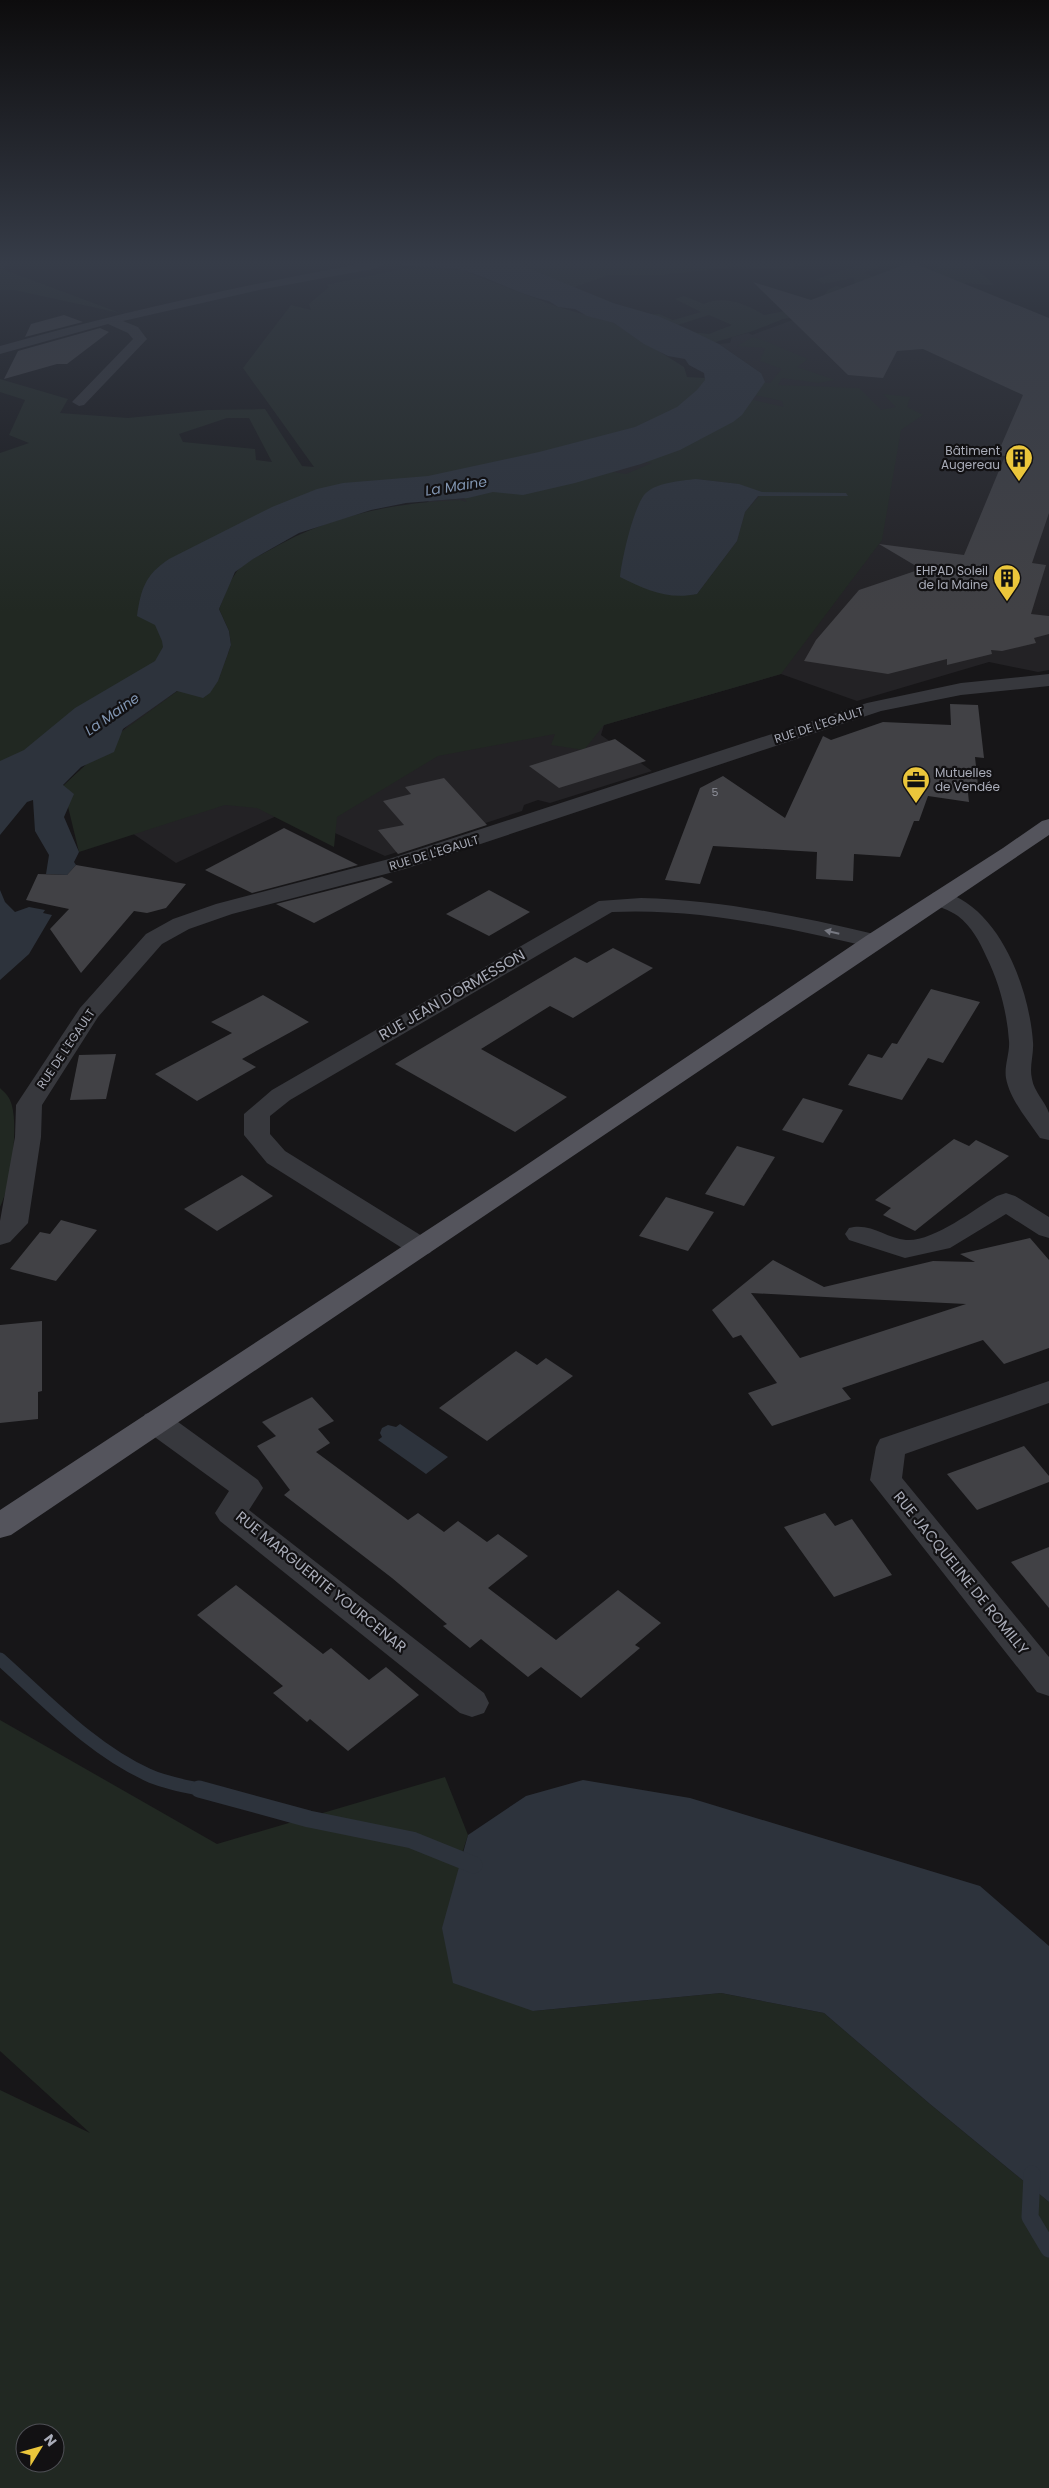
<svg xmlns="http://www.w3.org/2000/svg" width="1049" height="2488" font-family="Poppins,sans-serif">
<rect width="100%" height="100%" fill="#171618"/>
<path fill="#232225" d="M846 310 1049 326V670L1038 672 989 662 857 701 781 674 604 725 601 735 652 771 550 803 538 800 524 805 522 811 385 856 287 811 176 863 63 786 136 718 179 690 429 501 468 498 761 373 719 344 730 343 732 337 748 333 752 335 790 321Z"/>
<g fill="#212822" fill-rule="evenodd">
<path d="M0 264H7L5 270 120 313 14 290H0Z"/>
<path d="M494 264H804L786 270 736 267 661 275H609L566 290Z"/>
<path d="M862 264 883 265 864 273 882 280 932 271 939 264H972L994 285 945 282 861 306 783 319 753 331 709 344 681 331 709 334 732 325 709 315 665 329 636 316 659 314 673 320 701 312 675 299 684 296 704 304C725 295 746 304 764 315L816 305 828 290 836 286 860 292 855 286 854 278 823 284 816 279Z"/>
<path d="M411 267 461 270 558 307 614 323 684 367 687 377 724 379 718 392 784 407 782 401 746 393 758 382 770 383 782 369 760 361 765 348 737 346 753 337C773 343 789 352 808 359L797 367 835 380 818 383 782 378 778 385 859 388 881 410 896 407 883 394 910 397 907 407 923 415 901 430 882 540 781 674 604 725 584 750 551 745 555 734 438 756 337 817 334 847 257 808 225 805 79 852 63 786 120 733 179 690 218 681 231 645 229 631 219 609C224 598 228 584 235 574 241 564 256 557 266 552 328 516 389 503 460 500L467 502 461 494 600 470 626 474 652 463 581 454 248 532 176 661 0 774V453L29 443 9 435 25 400 0 392V379L68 399 60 413 128 418 208 410 265 409 302 466 314 467 243 368 291 305 311 310 309 304 329 287 326 285ZM227 418H249L272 462 256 460 255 449 183 442 179 434ZM696 479 738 484 762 493 745 512 737 541 697 594Z"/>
<path d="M0 1088C3 1091 8 1095 10 1100 20 1122 11 1186 0 1207Z"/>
<path d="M0 1720 217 1844 445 1777 468 1835 460 1860 533 2011 721 1993 824 2013 930 2104 1049 2202V2488H0V2090L90 2133 0 2051ZM25 2433H55V2463H25Z"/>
</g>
<g fill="#2d333c">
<path d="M401 264H518L613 303 658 316 690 330 719 344 761 373 765 382 742 415 733 422 680 450 641 464 575 483 523 495 493 492 468 498 406 503 371 510 299 533 253 559 235 572 219 609 229 631 231 645 218 681 210 693 203 698 177 691 123 729 114 752 81 767 63 785 74 794 64 817 79 852 74 862 76 865 67 875 46 874 49 855 35 831 33 800 27 802 0 835V761L24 750 75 708 155 661 163 647 162 641 155 625 137 616C141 589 145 575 169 559L272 507 317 489 343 483 428 476 539 452 635 427 677 407 697 390 705 380 704 373 689 365 685 359 668 356 644 344 614 323 587 316 575 309 558 307 549 301C519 295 491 278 462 270 442 265 420 270 401 264Z"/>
<path d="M696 479 739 484 762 492 846 493 848 496H758L745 512 737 541 697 594C668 600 646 590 620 577 622 558 633 510 644 495 655 482 681 481 696 479Z"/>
<path d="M0 890 5 902 15 912 29 907 45 910 43 913 52 915 29 954 0 980Z"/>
<path d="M400 1424 448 1457 426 1474 378 1440 382 1437 380 1433 382 1428 388 1425 396 1427Z"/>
<path d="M583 1780 690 1798 980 1886 1049 1946V2202L930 2104 824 2013 721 1993 533 2011 453 1983 442 1928 468 1835 526 1796Z"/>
</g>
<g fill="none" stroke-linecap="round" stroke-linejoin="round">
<path stroke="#2d333c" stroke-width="13" d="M0 1659C46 1700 91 1749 148 1775 165 1783 185 1786 203 1790"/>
<g stroke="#2d333c" stroke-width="17">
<path d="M199 1789 309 1819 412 1840 474 1865"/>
<path d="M1032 2174 1030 2217 1049 2249"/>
</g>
</g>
<g fill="#414145" fill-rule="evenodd">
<path d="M906 264H916L1049 318V513L1032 563 1046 565 1031 614 1049 616V634L1034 638 1036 643 1002 651 991 650 992 654 947 665V659L888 674 804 661 816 640 859 590 921 569 879 544 964 555 1005 456 997 455 1023 395 923 349 897 351 883 378 848 375 753 282 811 300Z"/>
<path d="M64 315 83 322 25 337 31 324Z"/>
<path d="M100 328 109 332 67 364H57L4 379 18 351Z"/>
<path d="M950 704 978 705 984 758 975 757 978 785 967 784 969 802 928 796 919 821H914L900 857 854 854 853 881 816 879 817 852 713 846 700 884 665 880 700 788 723 776 785 818 823 736 831 740 883 722 951 725Z"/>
<path d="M615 739 646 761 559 788 529 766Z"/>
<path d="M444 778 487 825 398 854 378 830 404 825 383 801 411 794 405 787Z"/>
<path d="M284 828 358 865 252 893 205 870Z"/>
<path d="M76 865 186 884 166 908 147 913 134 911 81 973 50 929 69 909 26 900 38 874 67 875Z"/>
<path d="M382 877 393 882 314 923 276 904Z"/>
<path d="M489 890 530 912 489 936 446 914Z"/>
<path d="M613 948 653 968 573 1018 550 1006 481 1049 567 1097 515 1132 395 1064 575 957 587 963Z"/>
<path d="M931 989 980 1002 943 1063 928 1058 902 1100 848 1085 868 1054 882 1058 892 1043 897 1044Z"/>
<path d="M263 995 309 1022 242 1059 256 1067 197 1101 155 1074 232 1033 211 1022Z"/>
<path d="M116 1054 106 1099 70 1100 79 1055Z"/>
<path d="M803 1098 843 1110 823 1143 782 1130Z"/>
<path d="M954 1139 969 1146 976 1140 1009 1156 915 1231 883 1215 891 1208 875 1200Z"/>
<path d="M737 1146 775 1157 744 1206 705 1194Z"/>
<path d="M242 1175 273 1196 217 1231 184 1209Z"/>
<path d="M666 1197 714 1212 688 1251 639 1236Z"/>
<path d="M61 1220 97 1230 56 1281 10 1269 40 1232 50 1234Z"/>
<path d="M1030 1238 1049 1260V1348L1004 1364 983 1340 842 1388 851 1399 772 1426 748 1393 777 1383 741 1335 733 1338 712 1310 773 1260 824 1287 933 1261 975 1262 960 1254ZM751 1293 844 1298 966 1304 800 1358Z"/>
<path d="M42 1321V1391L38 1392V1419L0 1423V1325Z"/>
<path d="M516 1351 537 1365 546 1358 573 1376 487 1441 439 1408Z"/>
<path d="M312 1397 334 1421 318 1429 330 1443 316 1452 408 1520 418 1513 444 1532 458 1521 487 1542 498 1534 528 1556 488 1588 556 1640 618 1590 661 1623 635 1645 640 1648 581 1698 541 1667 528 1677 481 1639 470 1648 443 1626 447 1624 392 1578 284 1495 290 1490 257 1446 276 1436 262 1422Z"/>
<path d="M1024 1446 1049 1476V1482L977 1510 947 1474Z"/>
<path d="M825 1513 835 1526 852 1519 892 1575 834 1597 784 1527Z"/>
<path d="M1049 1547V1608L1011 1562Z"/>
<path d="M236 1585 323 1654 331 1648 369 1680 386 1667 419 1695 348 1751 310 1719 307 1722 273 1693 283 1686 197 1615Z"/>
</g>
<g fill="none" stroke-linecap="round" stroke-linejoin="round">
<g fill="#37383d" fill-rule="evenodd">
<path d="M359 264H384L378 268 259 290 123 321 138 327 147 339 84 405 79 406 72 402 133 339 128 333 108 324 0 354V346C119 313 238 286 359 264Z"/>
<path d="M1049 674V686L961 695 881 711 405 869 232 914 189 929 162 944 98 1017 42 1105 41 1137 28 1223 10 1242 0 1245V1221L15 1137 16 1105 80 1008 146 934 173 919 216 904 389 859 867 703 961 683Z"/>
<path d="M941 891C999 906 1029 987 1033 1042 1034 1054 1029 1067 1032 1079 1034 1092 1045 1101 1049 1113 1049 1121 1049 1132 1049 1140L1040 1138C1028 1120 1010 1100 1006 1078 1004 1066 1010 1053 1009 1041 1007 1012 999 982 986 956 980 942 971 926 958 916 949 909 936 908 930 898L933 893Z"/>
<path d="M641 898C721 900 797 916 874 934L882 936 885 941 882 946 874 948C787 928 702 908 612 912L290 1100 270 1116V1134L285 1151 430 1241 434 1247 430 1253 420 1256 410 1253 267 1163 244 1135V1114L272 1090 599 901Z"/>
<path d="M1006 1193 1015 1196 1049 1217V1238L1039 1235 1006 1214 950 1248 905 1258 849 1240 845 1234 849 1228C870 1222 886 1238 906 1240 933 1242 973 1210 997 1196Z"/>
<path d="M1049 1381V1403L905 1454 902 1478 1049 1657V1696L1037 1692 870 1480 876 1447 880 1439Z"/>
<path d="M156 1411 167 1414 258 1480 263 1488 249 1510 484 1693 489 1703 484 1713 472 1717 460 1713 220 1521 215 1513 229 1491 145 1430 141 1422 145 1414Z"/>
</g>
<path fill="#54545c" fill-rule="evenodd" d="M1049 819V835L11 1535 0 1538V1510L516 1172 866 936 1003 848 1042 821Z"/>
</g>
<defs><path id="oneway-solid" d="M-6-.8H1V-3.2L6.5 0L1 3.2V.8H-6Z" transform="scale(1.25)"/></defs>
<use fill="#767881" href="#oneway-solid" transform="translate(832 932) rotate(-167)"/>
<linearGradient id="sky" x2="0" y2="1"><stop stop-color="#0d0c0d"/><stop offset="0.43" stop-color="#363c48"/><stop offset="1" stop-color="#363c48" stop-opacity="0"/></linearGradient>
<rect width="1049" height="612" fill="url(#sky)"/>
<defs>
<g id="building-pin" transform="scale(1.4375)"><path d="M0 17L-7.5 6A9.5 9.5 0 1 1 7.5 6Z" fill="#ebc63b" stroke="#121113"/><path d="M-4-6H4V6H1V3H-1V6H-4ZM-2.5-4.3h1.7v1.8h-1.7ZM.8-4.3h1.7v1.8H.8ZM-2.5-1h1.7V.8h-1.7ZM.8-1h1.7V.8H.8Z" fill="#111"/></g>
<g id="office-pin" transform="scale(1.4375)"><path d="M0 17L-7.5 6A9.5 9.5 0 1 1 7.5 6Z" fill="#ebc63b" stroke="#121113"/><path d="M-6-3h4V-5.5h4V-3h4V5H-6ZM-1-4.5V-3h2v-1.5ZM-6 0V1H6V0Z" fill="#111"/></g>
</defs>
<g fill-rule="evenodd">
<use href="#building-pin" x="1019" y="458"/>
<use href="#building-pin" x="1007" y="578"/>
<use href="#office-pin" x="916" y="780"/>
</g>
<g text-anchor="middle" stroke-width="4.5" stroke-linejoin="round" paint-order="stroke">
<g font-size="11" fill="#8f919b">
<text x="715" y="796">5</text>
</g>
<g font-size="12" fill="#a9acb8" stroke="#121113" text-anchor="end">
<text x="1000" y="455">Bâtiment<tspan x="1000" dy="14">Augereau</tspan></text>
<text x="988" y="575">EHPAD Soleil<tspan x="988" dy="14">de la Maine</tspan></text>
<text x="935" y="777" text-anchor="start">Mutuelles<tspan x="935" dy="14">de Vendée</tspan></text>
</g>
<g font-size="12" fill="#a9acb8" stroke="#121113">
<text transform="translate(819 725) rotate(-18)" y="4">RUE DE L'EGAULT</text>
<text transform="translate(434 853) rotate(-17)" y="4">RUE DE L'EGAULT</text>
<text transform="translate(66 1049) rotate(-56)" y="4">RUE DE L'EGAULT</text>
</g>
<g font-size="14" font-style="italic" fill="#8195b1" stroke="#121113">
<text transform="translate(456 486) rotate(-9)" y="5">La Maine</text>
<text transform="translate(112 714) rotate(-35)" y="5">La Maine</text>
</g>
<g font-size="15" fill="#a9acb8" stroke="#121113">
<text transform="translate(452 995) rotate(-30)" y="5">RUE JEAN D'ORMESSON</text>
<text transform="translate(961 1573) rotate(51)" y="5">RUE JACQUELINE DE ROMILLY</text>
<text transform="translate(321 1582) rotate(39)" y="5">RUE MARGUERITE YOURCENAR</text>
</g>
</g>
<g transform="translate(40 2448) rotate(53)"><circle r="24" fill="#121113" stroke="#4e4f55"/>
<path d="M0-4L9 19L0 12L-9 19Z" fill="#ebc63b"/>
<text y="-8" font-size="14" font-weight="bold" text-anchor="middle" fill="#a9acb8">N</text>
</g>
</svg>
